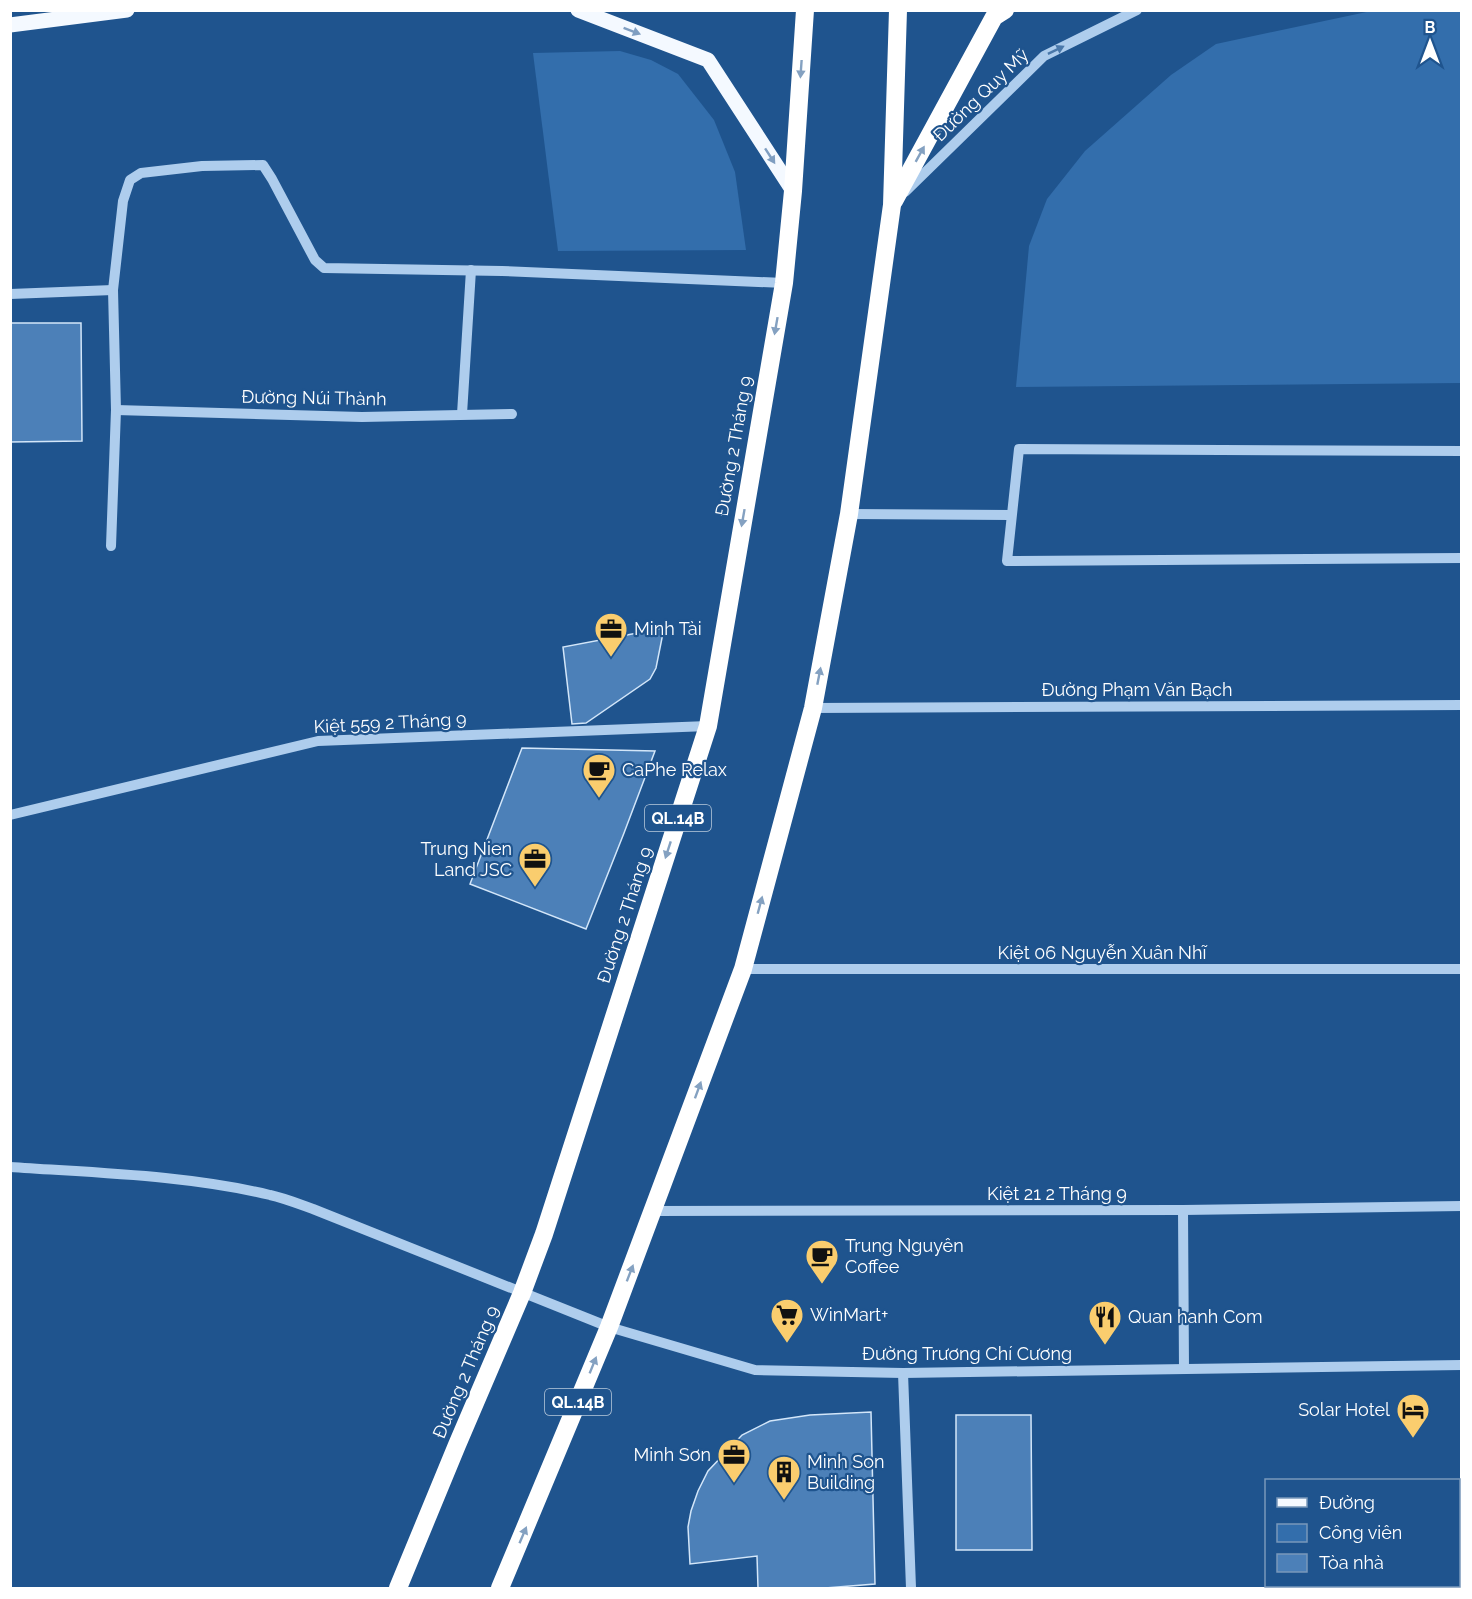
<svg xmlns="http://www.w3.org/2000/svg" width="1472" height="1599" font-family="Raleway,sans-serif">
<rect width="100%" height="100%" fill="#1f548e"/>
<g fill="#336eac">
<path d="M1376 10 1461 11V383L1016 387 1029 246 1047 199 1085 151 1171 75 1216 44Z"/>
<path d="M620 51 651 60 678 74 714 120 735 172 746 250 558 251 533 53Z"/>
</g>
<g fill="#4c80b8" stroke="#d3e6f9" stroke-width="1.5">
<path d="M10 323H81L82 441 10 442Z"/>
<path d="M664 628 656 668 650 679 586 723 572 724 563 647Z"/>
<path d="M522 748 655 751 624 833 586 929 470 884Z"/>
<path d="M871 1412 875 1584 825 1588H758L757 1556 690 1564 688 1527 691 1511 698 1491 708 1471 742 1435 770 1421 810 1415Z"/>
<path d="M956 1415H1031L1032 1550H956Z"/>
</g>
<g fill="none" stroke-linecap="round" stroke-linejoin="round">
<g stroke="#aecded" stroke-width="10">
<path d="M905 192 1044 56 1137 10"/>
<path d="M10 294 113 290"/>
<path d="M116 410 362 417 512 414"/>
<path d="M462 414 471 270"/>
<path d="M1462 451 1019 449 1007 561 1462 558"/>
<path d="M849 514 1011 515"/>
<path d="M111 546 116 410 113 290 123 201 130 180 141 173 202 166 263 165 272 179 315 260 324 268 502 271 784 283"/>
<path d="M813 708 1462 705"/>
<path d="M10 815 318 741 708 726"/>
<path d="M743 969H1462"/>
<path d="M10 1167C96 1173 186 1175 270 1195 284 1198 299 1204 313 1209L609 1327 755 1370 903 1373 1462 1365"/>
<path d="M1183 1210 1184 1368"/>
<path d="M653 1211 1183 1210 1462 1206"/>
<path d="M903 1373 911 1588"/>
</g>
<g stroke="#f4f9ff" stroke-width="15">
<path d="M578 10 708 60 793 191"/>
<path d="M10 25 127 10"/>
</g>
<g stroke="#fff" stroke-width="18">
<path d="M894 201 994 17 1005 10"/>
<path d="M398 1588 457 1445 522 1293 544 1234 708 726 784 283 793 191 805 10"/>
<path d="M500 1588 609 1327 743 969 813 708 849 514 892 205 898 10"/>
</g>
</g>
<defs><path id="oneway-solid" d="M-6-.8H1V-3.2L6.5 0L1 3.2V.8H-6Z" transform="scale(1.5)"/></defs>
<g fill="#7f9ec1">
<use href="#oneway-solid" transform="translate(632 31) rotate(21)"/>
<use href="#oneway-solid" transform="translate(770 156) rotate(57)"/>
</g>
<use fill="#4a78aa" href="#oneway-solid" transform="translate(1056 50) rotate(-26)"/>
<g fill="#84a1c1">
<use href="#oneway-solid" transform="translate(801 69) rotate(94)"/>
<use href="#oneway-solid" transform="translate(920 154) rotate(-61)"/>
<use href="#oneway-solid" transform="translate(776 326) rotate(100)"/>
<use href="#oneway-solid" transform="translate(743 518) rotate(100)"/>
<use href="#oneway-solid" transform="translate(819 676) rotate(-79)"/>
<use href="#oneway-solid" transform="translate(668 850) rotate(108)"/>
<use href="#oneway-solid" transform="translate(760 905) rotate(-75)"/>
<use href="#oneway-solid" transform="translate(698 1090) rotate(-70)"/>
<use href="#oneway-solid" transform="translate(630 1273) rotate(-69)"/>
<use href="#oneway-solid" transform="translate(593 1365) rotate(-68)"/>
<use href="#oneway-solid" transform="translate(523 1535) rotate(-67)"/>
</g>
<defs>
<g id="office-pin" transform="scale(1.725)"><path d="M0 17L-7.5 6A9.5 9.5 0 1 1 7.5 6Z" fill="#facd6e" stroke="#1f548e"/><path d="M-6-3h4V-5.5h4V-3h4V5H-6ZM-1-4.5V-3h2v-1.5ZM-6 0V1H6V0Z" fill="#111"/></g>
<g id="cafe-pin" transform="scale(1.725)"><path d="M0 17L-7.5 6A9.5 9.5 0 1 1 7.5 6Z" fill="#facd6e" stroke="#1f548e"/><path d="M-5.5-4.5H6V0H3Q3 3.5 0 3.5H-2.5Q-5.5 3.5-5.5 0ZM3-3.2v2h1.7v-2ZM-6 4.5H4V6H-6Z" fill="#111"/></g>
<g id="supermarket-pin" transform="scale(1.725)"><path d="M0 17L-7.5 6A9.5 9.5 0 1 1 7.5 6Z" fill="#facd6e" stroke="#1f548e"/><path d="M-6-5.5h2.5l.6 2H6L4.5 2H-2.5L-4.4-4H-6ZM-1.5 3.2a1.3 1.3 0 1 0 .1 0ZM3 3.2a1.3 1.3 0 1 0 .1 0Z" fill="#111"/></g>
<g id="restaurant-pin" transform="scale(1.725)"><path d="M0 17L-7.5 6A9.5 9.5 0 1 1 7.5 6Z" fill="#facd6e" stroke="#1f548e"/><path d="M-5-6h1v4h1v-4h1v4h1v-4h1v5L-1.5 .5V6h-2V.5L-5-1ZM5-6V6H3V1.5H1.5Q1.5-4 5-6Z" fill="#111"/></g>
<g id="hotel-pin" transform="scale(1.725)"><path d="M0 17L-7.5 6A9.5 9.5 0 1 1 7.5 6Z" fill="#facd6e" stroke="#1f548e"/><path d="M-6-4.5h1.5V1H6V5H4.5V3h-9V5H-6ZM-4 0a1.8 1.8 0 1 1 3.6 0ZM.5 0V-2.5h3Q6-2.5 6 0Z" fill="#111"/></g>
<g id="building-pin" transform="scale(1.725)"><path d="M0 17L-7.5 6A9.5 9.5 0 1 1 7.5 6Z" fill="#facd6e" stroke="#1f548e"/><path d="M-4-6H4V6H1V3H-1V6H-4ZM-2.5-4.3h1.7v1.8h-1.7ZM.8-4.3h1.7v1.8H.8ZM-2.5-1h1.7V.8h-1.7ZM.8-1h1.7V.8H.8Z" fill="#111"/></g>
</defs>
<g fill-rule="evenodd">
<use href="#office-pin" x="611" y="629"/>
<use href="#cafe-pin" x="599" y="770"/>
<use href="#office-pin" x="535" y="859"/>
<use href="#cafe-pin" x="822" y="1256"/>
<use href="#supermarket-pin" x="787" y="1315"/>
<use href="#restaurant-pin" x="1105" y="1317"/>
<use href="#hotel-pin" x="1413" y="1410"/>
<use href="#office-pin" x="734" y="1455"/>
<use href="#building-pin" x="784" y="1472"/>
</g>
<g text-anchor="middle" stroke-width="4.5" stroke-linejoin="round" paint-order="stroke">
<g fill="#1f548e" stroke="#bcccdd" stroke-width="1.5">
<rect x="645" y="805" width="66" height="26" rx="4.5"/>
<rect x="545" y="1389" width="66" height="26" rx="4.5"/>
</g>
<g font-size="16" font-weight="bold" fill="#fff">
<text x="678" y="824">QL.14B</text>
<text x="578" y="1408">QL.14B</text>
</g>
<g font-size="18" fill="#fff" stroke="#1f548e">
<text transform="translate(981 95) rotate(-44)" y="6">Đường Quy Mỹ</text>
<text transform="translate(314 398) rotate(1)" y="6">Đường Núi Thành</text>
<text transform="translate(734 446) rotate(-80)" y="6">Đường 2 Tháng 9</text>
<text x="1137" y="696">Đường Phạm Văn Bạch</text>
<text transform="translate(390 723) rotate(-3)" y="6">Kiệt 559 2 Tháng 9</text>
<text transform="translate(625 915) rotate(-72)" y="6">Đường 2 Tháng 9</text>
<text x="1102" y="959">Kiệt 06 Nguyễn Xuân Nhĩ</text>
<text x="1057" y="1200">Kiệt 21 2 Tháng 9</text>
<text x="967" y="1360">Đường Trương Chí Cương</text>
<text transform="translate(466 1372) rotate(-67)" y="6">Đường 2 Tháng 9</text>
</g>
<g font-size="18" fill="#fff" stroke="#1f548e" text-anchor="start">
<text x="634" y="635">Minh Tài</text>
<text x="622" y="776">CaPhe Relax</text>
<text x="512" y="855" text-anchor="end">Trung Nien<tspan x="512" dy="21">Land JSC</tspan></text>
<text x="845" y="1252">Trung Nguyên<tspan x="845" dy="21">Coffee</tspan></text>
<text x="810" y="1321">WinMart+</text>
<text x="1128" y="1323">Quan hanh Com</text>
<text x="1390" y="1416" text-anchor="end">Solar Hotel</text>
<text x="711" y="1461" text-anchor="end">Minh Sơn</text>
<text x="807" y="1468">Minh Son<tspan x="807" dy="21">Building</tspan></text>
</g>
</g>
<rect width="1472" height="1599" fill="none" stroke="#ffffff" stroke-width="24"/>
<rect x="1265" y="1479" width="195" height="108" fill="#1f548e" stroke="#7998bb" stroke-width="1.5"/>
<rect x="1277" y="1498" width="30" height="9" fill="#f4f9ff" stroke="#7998bb" stroke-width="1.5"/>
<text x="1319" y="1509" font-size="18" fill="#ffffff">Đường</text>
<rect x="1277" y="1524" width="30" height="18" fill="#336eac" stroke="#7998bb" stroke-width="1.5"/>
<text x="1319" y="1539" font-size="18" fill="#ffffff">Công viên</text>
<rect x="1277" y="1554" width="30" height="18" fill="#4c80b8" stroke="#7998bb" stroke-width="1.5"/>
<text x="1319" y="1569" font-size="18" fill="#ffffff">Tòa nhà</text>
<g transform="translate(1430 42)" stroke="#1f548e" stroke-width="4.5" paint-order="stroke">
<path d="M0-4.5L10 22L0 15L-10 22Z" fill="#ffffff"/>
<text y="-9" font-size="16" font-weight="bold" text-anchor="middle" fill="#ffffff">B</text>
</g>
</svg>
